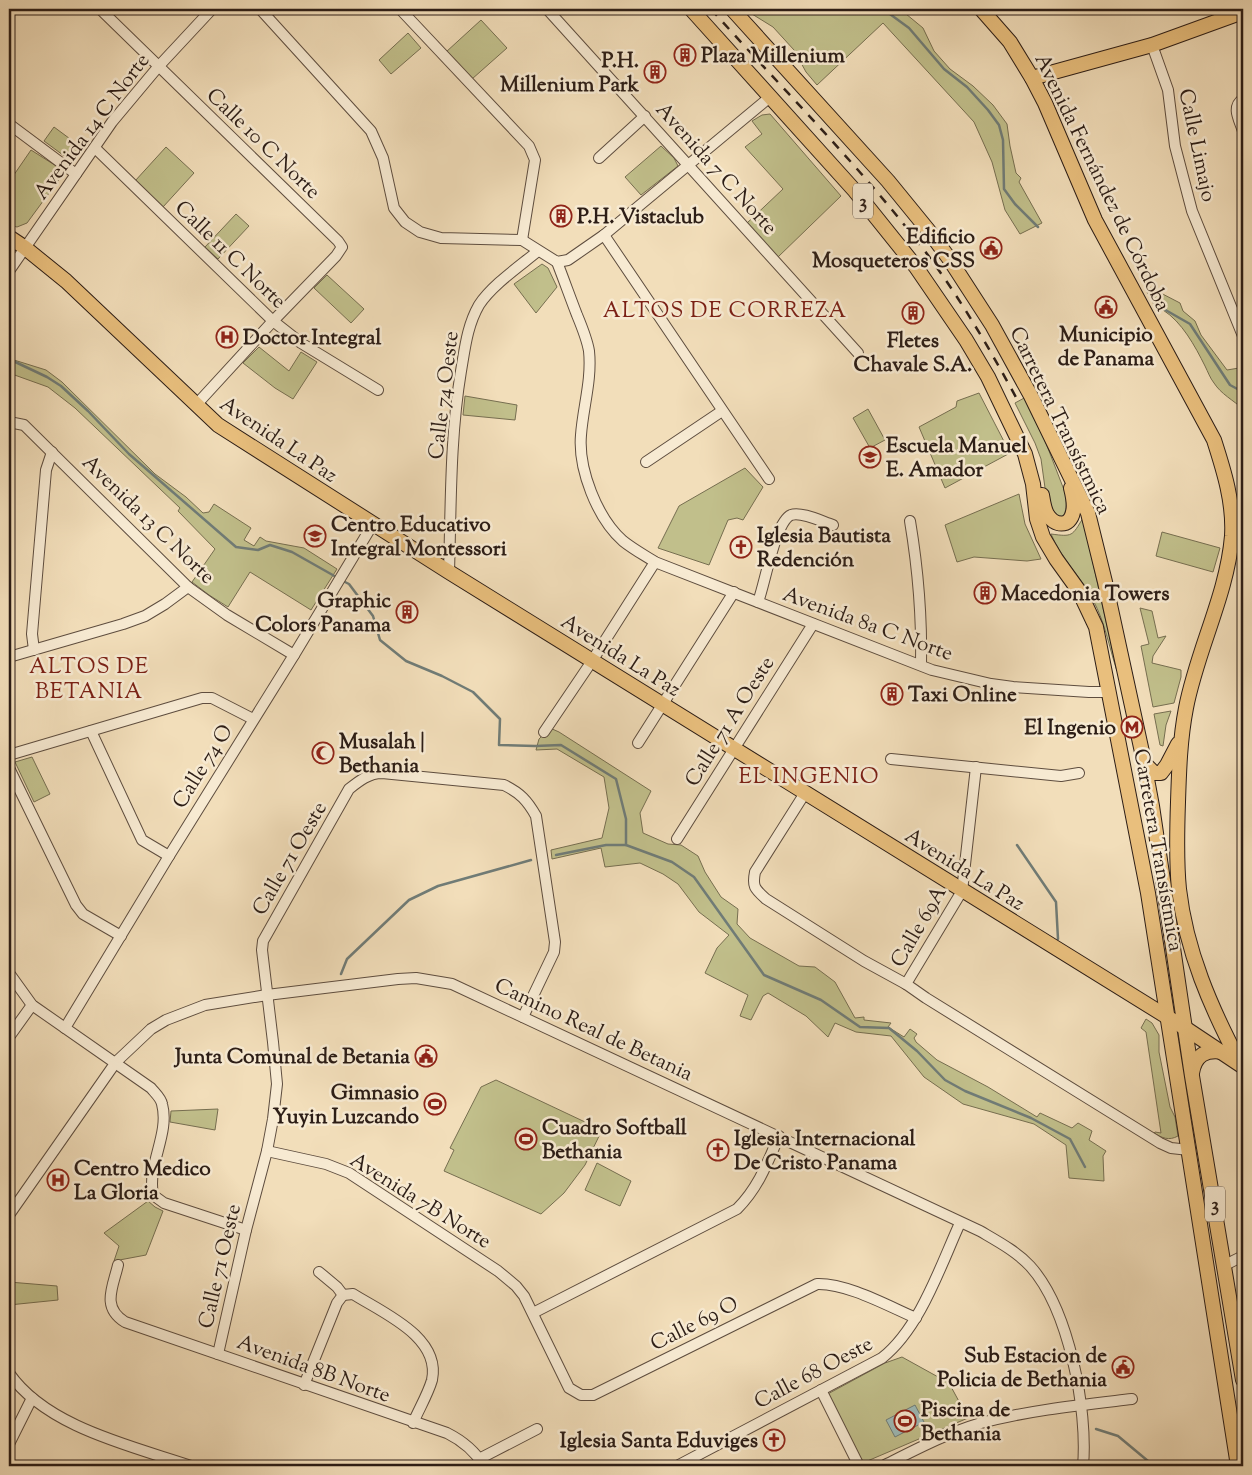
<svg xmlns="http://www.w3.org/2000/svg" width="1252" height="1475" font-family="'Sorts Mill Goudy',serif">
<rect width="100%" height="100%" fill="#f2deba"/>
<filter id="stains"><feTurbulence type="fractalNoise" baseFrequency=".004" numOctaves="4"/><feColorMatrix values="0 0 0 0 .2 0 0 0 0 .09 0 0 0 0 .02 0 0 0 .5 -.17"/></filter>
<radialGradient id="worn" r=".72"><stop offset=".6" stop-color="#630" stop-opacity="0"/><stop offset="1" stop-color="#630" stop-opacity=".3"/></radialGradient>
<g fill="#c1bf8b" stroke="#766e50">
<path d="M747 9H900L923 28 934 51 950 69 973 86 993 105 1007 124 1010 146 1016 173 1021 178 1019 182 1042 223 1020 234 1005 210 992 162 974 122 883 23 817 85 806 72 794 50 773 27 752 14Z"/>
<path d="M481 20 507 48 472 79 446 52Z"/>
<path d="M408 33 421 48 391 74 379 60Z"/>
<path d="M770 114 841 196 778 257 747 223 783 189 745 147 762 134 752 121 762 115Z"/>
<path d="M54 127 81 147 71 161 44 141Z"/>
<path d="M661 146 674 158 678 166 641 195 625 177Z"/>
<path d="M166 147 194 173 163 207 135 181Z"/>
<path d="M31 150 61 169 63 174 27 223 17 227 9 225V182Z"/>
<path d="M236 214 249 226 218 259 205 247Z"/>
<path d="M542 264 548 268 557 287 536 313 514 284Z"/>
<path d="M327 275 364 309 351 323 314 288Z"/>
<path d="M1151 288 1180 303 1183 311 1195 321 1201 335 1227 370 1239 368 1243 371V409C1233 400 1221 394 1214 383 1210 378 1208 372 1205 366 1195 346 1182 322 1163 310L1158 312 1146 290Z"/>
<path d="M259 347 289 371 301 352 317 362 293 399 275 388 243 363Z"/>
<path d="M14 360 46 370 62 382 155 474 186 497 203 513 209 512 214 504 251 528 244 540 254 546 260 537 266 541 304 548 337 569 311 610 250 572 228 607 209 595 192 582 215 549 178 511 180 508 75 408 48 387 9 373V370Z"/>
<path d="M979 393 1010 453 945 488 919 427 956 407 957 401Z"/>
<path d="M465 396 517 405 515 420 463 415Z"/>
<path d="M1026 397 1037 420 1066 495C1066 504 1068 517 1057 519L1046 495 1041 459 1035 443 1015 403Z"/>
<path d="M868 409 885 440 870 448 853 418Z"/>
<path d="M745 468 763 487 743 520 737 518 728 520 709 565 658 548 679 506Z"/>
<path d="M1019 494 1025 524 1041 559 1027 561 974 557 957 562 945 525Z"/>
<path d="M1083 518 1117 671C1109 647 1105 622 1093 600 1081 577 1061 558 1051 534 1073 537 1072 536 1083 518Z"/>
<path d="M1162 532 1220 548 1213 572 1156 556Z"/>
<path d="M1140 608 1152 611 1158 638 1166 636 1153 656 1152 663 1181 670V677L1174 703 1153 707 1141 646 1149 644Z"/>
<path d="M1171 711 1166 725 1163 746 1160 745 1154 714Z"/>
<path d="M550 728 559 732 651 791 640 813 643 833 668 844 681 845 698 856 705 872 721 897 738 909 737 924 750 938 799 966 815 967 835 982 855 1018 864 1017V1020L891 1023 888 1027 904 1037 910 1029 917 1034 914 1038 916 1042 937 1060 988 1087 1037 1117 1040 1113 1072 1128 1078 1123 1092 1131 1089 1140 1106 1151 1103 1156 1104 1181 1069 1178 1066 1145 1034 1124 963 1104 924 1077 891 1036 856 1032 835 1023 828 1037 806 1016 768 993 763 996 751 1020 740 1016 748 995 705 973 717 948 729 935 699 912 678 884 663 874 640 863 605 867 601 848 552 859 551 850 602 838 609 808 604 777 557 749 536 750 539 739Z"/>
<path d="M32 757 50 794 34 802 15 762Z"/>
<path d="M1146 1019 1152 1023 1159 1035V1052L1170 1107 1175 1117 1178 1136C1169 1141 1162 1138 1154 1133L1155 1132 1161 1133 1146 1032 1141 1028Z"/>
<path d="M496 1080 602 1130 585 1165 564 1193 541 1214 444 1171 454 1150 450 1148 481 1087Z"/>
<path d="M218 1109 215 1130 170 1122 171 1111Z"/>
<path d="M597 1163 631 1181 620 1206 585 1190Z"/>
<path d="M148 1201 155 1207 163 1211 146 1255 114 1261 119 1246 104 1233Z"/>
<path d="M9 1282 57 1286 58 1300 9 1305Z"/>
<path d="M902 1357 949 1383 968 1418 858 1465 824 1396 885 1363Z"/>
</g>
<path fill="#9dbbb8" stroke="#707c77" d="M915 1405 924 1422 895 1437 886 1420Z"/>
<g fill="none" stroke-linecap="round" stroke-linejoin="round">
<path stroke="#646c67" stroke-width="1" d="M911 1413 914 1414 915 1420 899 1429H897L895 1421Z"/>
<g stroke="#707c77" stroke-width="2.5">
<path d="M883 9 909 28 944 69 967 87 988 110 999 125 1003 140 1004 189 1015 204 1038 227"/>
<path d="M1155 304 1190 324 1230 385 1243 392"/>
<path d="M9 359 47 377 61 386 88 411 129 454 236 547 258 550 270 545 292 552 338 578"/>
<path d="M343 581 349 584 373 616 380 640 406 661 442 676 473 692 500 719 499 745 535 746 561 745 616 779 626 819V845L672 862 694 877 764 975 821 1000 860 1027 889 1028 917 1051 945 1080 965 1091 1031 1118 1070 1139 1085 1167"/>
<path d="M1017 845 1056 902 1058 939"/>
<path d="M556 855 606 845H626"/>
<path d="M341 974 347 959 409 900 438 886 531 860"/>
<path d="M1096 1429 1118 1436 1154 1466"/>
</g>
<g stroke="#5e4d3f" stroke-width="12">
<g id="minor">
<path d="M100 9 338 241 342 247 336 256 273 321 196 405"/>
<path d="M260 9 371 131 383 158 394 208 405 222 420 232 441 238 522 240"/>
<path d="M400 9 529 146 535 160 522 240"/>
<path d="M547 9 858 353"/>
<path d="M1152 45 1168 90 1175 146 1192 211 1243 336"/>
<path d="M1243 99C1231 107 1239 119 1243 131"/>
<path d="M9 124 76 174"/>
<path d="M95 148 273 321 301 343 378 390"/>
<path d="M599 158 645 116"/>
<path d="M604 235 769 479"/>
<path d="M522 240 557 262 568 260 604 235 770 97"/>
<path d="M557 262C564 280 570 297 577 315 582 327 587 339 589 351 592 380 583 407 581 435 578 469 597 518 623 541 633 549 644 555 655 562L932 670 991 684 1013 687 1089 692H1109"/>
<path d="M9 271 112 122 158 67 212 9"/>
<path d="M9 422 24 425 188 587 227 615 294 655"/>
<path d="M646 462 722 411"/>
<path d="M910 521C918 569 922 617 921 665"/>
<path d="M449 572C451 505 450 437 461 371 465 348 467 326 479 305 492 285 520 266 538 251"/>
<path d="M758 602C765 584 775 522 791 515 801 511 823 522 833 525"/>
<path d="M34 650 32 634 46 470 52 452"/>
<path d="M9 657 123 624 145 616 165 604 188 587"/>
<path d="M91 731 142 840 169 856"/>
<path d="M544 732 592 661 655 562"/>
<path d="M638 743 734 592"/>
<path d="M9 755 202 698H212L253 719"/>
<path d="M891 759 1061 776 1079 773"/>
<path d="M9 768 76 905 83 914 121 936"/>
<path d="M805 793 755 872C752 887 755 889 766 899L864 961 906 984 926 998 1160 1143 1171 1148 1189 1150"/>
<path d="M677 839 813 624"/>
<path d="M9 973 32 1005 151 1088C155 1093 161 1098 162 1104 170 1134 147 1164 153 1195L164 1203 246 1230"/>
<path d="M906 984 962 891 976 767"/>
<path d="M65 1028 169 856 294 655 373 524"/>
<path d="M9 1037 32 1005"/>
<path d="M267 1151 326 1164 349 1173 498 1271 516 1286 524 1296 569 1388 581 1395H593L817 1284C847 1283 888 1306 916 1318"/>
<path d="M9 1215 116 1062 151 1029 166 1020 205 1005 267 995 398 979 416 978 452 984 980 1231C997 1241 1016 1251 1030 1266 1069 1309 1088 1410 1083 1466"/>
<path d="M118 1265C113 1287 101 1307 125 1322L447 1433C463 1441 475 1451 484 1466"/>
<path d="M1225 1265 1243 1256"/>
<path d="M319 1272 337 1287 343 1295"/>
<path d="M343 1295 353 1294C383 1313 441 1337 432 1380 428 1394 419 1409 413 1423"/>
<path d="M533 1313 737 1209C758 1188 767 1164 779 1136"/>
<path d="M218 1354 246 1230 267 1151 273 1119 277 1084 273 1042 262 950 263 941 349 789C359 781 369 773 382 773L504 785C520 793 527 800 536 816L555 942 554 952 523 1017"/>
<path d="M9 1373C46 1427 132 1446 191 1466"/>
<path d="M304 1385 337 1303 343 1295"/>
<path d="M821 1390 859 1466"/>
<path d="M9 1444 32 1398"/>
<path d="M479 1459 537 1429"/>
<path d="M677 1466 882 1358C920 1328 940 1267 960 1223"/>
<path d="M883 1466C915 1450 947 1433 981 1423 1030 1410 1081 1405 1132 1399"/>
</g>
</g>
<g stroke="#2c1d16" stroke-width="16">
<g id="major">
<path d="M691 9 855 191 916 267 966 340 988 377 1025 454 1033 484 1037 519 1043 537 1056 559 1079 591 1096 627 1148 893 1238 1466"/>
<path d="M732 9 888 181 928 230 948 257 992 325 1031 396 1088 513 1105 582 1142 752 1152 806 1192 1076 1243 1380"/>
<path d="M981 9 1010 42 1032 78 1045 103 1095 220 1214 440C1224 471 1234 503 1232 536 1227 595 1197 650 1186 708 1180 739 1179 770 1178 802 1177 831 1176 860 1179 889 1186 951 1211 1008 1240 1063"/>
<path d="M1032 78 1152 45 1243 12"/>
<path d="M9 237 24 247 66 281 218 425 449 572 1185 1028 1242 1066"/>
<path d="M1042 495C1043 501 1044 509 1047 514 1054 526 1070 528 1073 512 1075 505 1073 496 1071 488"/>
<path d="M1144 763 1154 773H1161L1167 765 1178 744"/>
<path d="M1192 1073C1195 1055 1206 1049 1223 1052"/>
</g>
</g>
<use href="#minor" stroke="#f7ead2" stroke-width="10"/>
<use href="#major" stroke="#e9bf7d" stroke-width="14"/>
<path stroke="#2c1d16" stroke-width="2.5" stroke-dasharray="9 9" stroke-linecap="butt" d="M711 9C777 83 848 154 910 232 952 284 986 342 1018 401"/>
</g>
<defs>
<g id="building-ring" transform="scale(1.125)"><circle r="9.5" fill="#f7ead2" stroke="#8f2418" stroke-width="1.5"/><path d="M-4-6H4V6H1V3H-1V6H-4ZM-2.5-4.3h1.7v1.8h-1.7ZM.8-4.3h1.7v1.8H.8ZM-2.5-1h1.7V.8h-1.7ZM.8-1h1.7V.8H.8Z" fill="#8f2418"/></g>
<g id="civic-ring" transform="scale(1.125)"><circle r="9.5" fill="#f7ead2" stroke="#8f2418" stroke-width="1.5"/><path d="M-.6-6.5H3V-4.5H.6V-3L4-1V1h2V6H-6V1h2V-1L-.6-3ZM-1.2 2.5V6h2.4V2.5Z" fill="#8f2418"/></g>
<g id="hospital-ring" transform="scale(1.125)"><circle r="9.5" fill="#f7ead2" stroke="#8f2418" stroke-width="1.5"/><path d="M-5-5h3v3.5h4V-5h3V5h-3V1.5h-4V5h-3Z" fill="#8f2418"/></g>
<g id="school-ring" transform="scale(1.125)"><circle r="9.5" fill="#f7ead2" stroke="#8f2418" stroke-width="1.5"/><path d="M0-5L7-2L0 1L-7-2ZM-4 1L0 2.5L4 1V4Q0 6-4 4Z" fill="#8f2418"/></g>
<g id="church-ring" transform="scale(1.125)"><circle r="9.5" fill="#f7ead2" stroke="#8f2418" stroke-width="1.5"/><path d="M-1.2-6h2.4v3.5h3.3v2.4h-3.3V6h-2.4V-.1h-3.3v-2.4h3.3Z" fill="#8f2418"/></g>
<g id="metro-ring" transform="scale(1.125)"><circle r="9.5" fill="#f7ead2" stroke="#8f2418" stroke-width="1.5"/><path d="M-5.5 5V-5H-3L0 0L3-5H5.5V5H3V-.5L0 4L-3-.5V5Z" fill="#8f2418"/></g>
<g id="mosque-ring" transform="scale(1.125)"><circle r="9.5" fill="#f7ead2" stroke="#8f2418" stroke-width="1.5"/><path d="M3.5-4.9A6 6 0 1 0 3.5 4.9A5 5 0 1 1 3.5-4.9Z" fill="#8f2418"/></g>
<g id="stadium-ring" transform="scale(1.125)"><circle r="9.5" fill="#f7ead2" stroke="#8f2418" stroke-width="1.5"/><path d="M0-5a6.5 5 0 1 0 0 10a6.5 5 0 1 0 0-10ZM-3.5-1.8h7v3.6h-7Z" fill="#8f2418"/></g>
</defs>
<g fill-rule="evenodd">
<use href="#building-ring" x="685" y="55"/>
<use href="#building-ring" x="655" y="72"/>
<use href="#building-ring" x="561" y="216"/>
<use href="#civic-ring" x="991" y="248"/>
<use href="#civic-ring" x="1106" y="307"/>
<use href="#building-ring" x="913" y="313"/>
<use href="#hospital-ring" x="227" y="337"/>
<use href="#school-ring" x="870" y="457"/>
<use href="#school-ring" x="315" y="536"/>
<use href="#church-ring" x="741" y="547"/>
<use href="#building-ring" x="985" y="593"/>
<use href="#building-ring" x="407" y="612"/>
<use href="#building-ring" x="892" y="694"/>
<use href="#metro-ring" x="1132" y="727"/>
<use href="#mosque-ring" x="323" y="753"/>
<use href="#civic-ring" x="426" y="1056"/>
<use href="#stadium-ring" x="435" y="1104"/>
<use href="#stadium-ring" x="526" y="1139"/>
<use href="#church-ring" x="718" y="1150"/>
<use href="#hospital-ring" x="58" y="1180"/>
<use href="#civic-ring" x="1123" y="1367"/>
<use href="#stadium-ring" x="905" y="1421"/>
<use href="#church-ring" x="774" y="1440"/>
</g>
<g text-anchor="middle" stroke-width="5" stroke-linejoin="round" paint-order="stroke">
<g fill="#f7ead2" stroke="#695a4e" stroke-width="1">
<rect x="853" y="183.5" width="20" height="35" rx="4"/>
<rect x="1205" y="1186.5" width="20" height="35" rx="4"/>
</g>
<g font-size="20" font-weight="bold" fill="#2c1d16">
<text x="863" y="208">3</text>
<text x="1215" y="1211">3</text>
</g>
<g font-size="21" font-weight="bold" fill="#2c1d16" stroke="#f7ead2" text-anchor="start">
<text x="701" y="62">Plaza Millenium</text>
<text x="639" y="67" text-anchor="end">P.H.<tspan x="639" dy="24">Millenium Park</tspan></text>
<text x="577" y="223">P.H. Vistaclub</text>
<text x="975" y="243" text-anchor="end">Edificio<tspan x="975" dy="24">Mosqueteros CSS</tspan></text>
<text x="1106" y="341" text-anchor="middle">Municipio<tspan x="1106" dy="24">de Panama</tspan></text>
<text x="243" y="344">Doctor Integral</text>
<text x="913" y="347" text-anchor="middle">Fletes<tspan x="913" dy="24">Chavale S.A.</tspan></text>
<text x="886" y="452">Escuela Manuel<tspan x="886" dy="24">E. Amador</tspan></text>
<text x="331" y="531">Centro Educativo<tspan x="331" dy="24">Integral Montessori</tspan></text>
<text x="757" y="542">Iglesia Bautista<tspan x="757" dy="24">Redención</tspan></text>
<text x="1001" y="600">Macedonia Towers</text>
<text x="391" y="607" text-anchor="end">Graphic<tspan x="391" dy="24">Colors Panama</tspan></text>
<text x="908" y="701">Taxi Online</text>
<text x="1116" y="734" text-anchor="end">El Ingenio</text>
<text x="339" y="748">Musalah |<tspan x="339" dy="24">Bethania</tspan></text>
<text x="410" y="1063" text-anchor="end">Junta Comunal de Betania</text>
<text x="419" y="1099" text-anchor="end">Gimnasio<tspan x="419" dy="24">Yuyin Luzcando</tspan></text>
<text x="542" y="1134">Cuadro Softball<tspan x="542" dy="24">Bethania</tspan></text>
<text x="734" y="1145">Iglesia Internacional<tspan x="734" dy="24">De Cristo Panama</tspan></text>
<text x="74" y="1175">Centro Medico<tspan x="74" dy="24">La Gloria</tspan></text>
<text x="1107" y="1362" text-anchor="end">Sub Estacion de<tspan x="1107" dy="24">Policia de Bethania</tspan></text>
<text x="921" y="1416">Piscina de<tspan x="921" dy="24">Bethania</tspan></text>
<text x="758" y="1447" text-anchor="end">Iglesia Santa Eduviges</text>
</g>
<g font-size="21" fill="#2c1d16" stroke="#f7ead2">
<text transform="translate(91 126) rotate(-53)" y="7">Avenida 14 C Norte</text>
<text transform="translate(264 143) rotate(44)" y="7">Calle 10 C Norte</text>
<text transform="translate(1198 145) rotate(78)" y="7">Calle Limajo</text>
<text transform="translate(717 168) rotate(48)" y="7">Avenida 7 C Norte</text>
<text transform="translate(1103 182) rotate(64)" y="7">Avenida Fernández de Córdoba</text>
<text transform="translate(231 254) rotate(44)" y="7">Calle 11 C Norte</text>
<text transform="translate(443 395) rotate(-83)" y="7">Calle 74 Oeste</text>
<text transform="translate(1061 420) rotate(64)" y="7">Carretera Transístmica</text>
<text transform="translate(279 439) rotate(34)" y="7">Avenida La Paz</text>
<text transform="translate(149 519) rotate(44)" y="7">Avenida 13 C Norte</text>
<text transform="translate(868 623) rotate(20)" y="7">Avenida 8a C Norte</text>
<text transform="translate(621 655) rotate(32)" y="7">Avenida La Paz</text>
<text transform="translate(729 721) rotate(-58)" y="7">Calle 71 A Oeste</text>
<text transform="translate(202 766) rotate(-58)" y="7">Calle 74 O</text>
<text transform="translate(1159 850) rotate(80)" y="7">Carretera Transístmica</text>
<text transform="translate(289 858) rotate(-60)" y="7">Calle 71 Oeste</text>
<text transform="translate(965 869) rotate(32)" y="7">Avenida La Paz</text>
<text transform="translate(918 926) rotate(-60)" y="7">Calle 69A</text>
<text transform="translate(594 1029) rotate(25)" y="7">Camino Real de Betania</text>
<text transform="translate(421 1200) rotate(32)" y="7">Avenida 7B Norte</text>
<text transform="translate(219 1266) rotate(-77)" y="7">Calle 71 Oeste</text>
<text transform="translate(694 1323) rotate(-27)" y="7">Calle 69 O</text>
<text transform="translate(314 1368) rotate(20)" y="7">Avenida 8B Norte</text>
<text transform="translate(813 1372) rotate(-28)" y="7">Calle 68 Oeste</text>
</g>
<g font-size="22" letter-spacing="1" fill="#7a1f14" stroke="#f7ead2">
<text x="725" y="317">ALTOS DE CORREZA</text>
<text x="89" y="673">ALTOS DE<tspan x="89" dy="25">BETANIA</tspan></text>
<text x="809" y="783">EL INGENIO</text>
</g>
</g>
<rect width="1252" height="1475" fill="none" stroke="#f2deba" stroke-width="30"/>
<rect x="10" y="10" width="1232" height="1455" fill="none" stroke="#2c1d16" stroke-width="2.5"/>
<rect x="15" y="15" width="1222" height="1445" fill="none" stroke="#2c1d16"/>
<rect width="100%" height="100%" filter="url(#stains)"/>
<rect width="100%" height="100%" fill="url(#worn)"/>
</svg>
